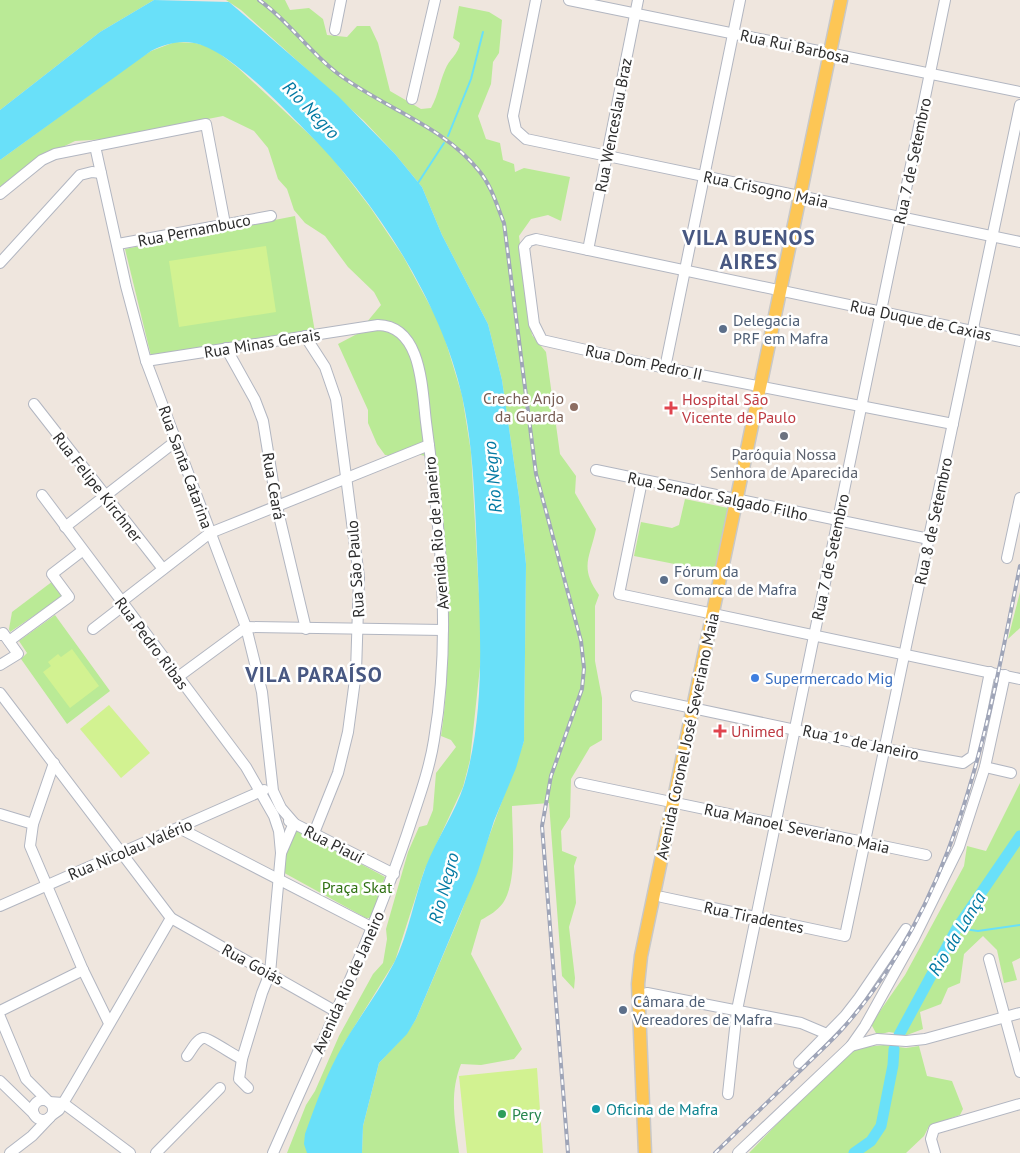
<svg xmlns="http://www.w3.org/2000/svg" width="1020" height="1153" font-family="'PT Sans',sans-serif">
<rect width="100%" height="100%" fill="#efe6de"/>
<g fill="#baea96">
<path d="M0 0H154L100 32 0 110Z"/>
<path d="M226 0H285L290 10 309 8 323 19 327 35 347 37 357 26H370L378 43 390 91 421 109 431 108C439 93 439 84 445 70 449 59 458 55 460 43L453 38 459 6 489 12 502 20 499 53 493 62 491 84 478 116 486 139 500 143 503 160 514 164 515 172 524 168 570 177 561 221 548 215 531 219 519 236 532 335 546 352 560 454 576 476 575 493 596 529C590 558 579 567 599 595L595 606V661L602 698V740L590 747 571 779 570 817 561 831 562 851 577 857 574 866 576 903 569 927 575 978 574 989 562 976 549 803 512 806C512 833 518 880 503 903 497 911 490 915 481 920L471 954 522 1049 514 1059 481 1065 461 1064C449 1095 455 1120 459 1153H362L363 1126 379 1063 406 1034 416 1019 461 913 524 741 526 564 519 497 502 380 488 324 442 235 422 187 395 154 364 121 241 10Z"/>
<path d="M175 42 195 43 211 47 237 67 327 151 370 207 403 256 441 326 462 395 471 452 482 648 470 760 463 787 424 871 395 961 343 1045 307 1153H287L306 1105 315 1091 339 1036 373 974 383 963 387 939 386 929 408 852 419 827 427 825 433 810 436 773 456 747 451 740 441 736C455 644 443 552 436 459L421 455H385L377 444 368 423V410L338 344 357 334 381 305 374 292 348 267 325 236 305 223 294 210 287 189 278 179 268 148 254 131 223 116 107 139 75 141 36 160 0 189V160L137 60 151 51Z"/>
<path d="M295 216 315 332 151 356 125 249Z"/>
<path d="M685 499 728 508 715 572 634 556 641 522 672 528 679 525Z"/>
<path d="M53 581 63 596 10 632 9 629 12 612Z"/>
<path d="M1020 592V628L1008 639Z"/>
<path d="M55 615 110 691 67 724 21 659 27 653 19 641Z"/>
<path d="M1020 783V958L1012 962 1017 980 1004 983 997 950 983 936 964 954 960 983 948 988 941 1004 920 1012 923 1029 907 1035 889 1032 877 1035 871 1024 905 975 964 866 967 846 986 851Z"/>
<path d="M298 830 385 877 371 918H366L279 870 296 831Z"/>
<path d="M884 1045 906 1048 919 1046 927 1076 952 1081 963 1109 960 1115 929 1126 924 1136 906 1153H749L833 1066 856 1048Z"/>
</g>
<g fill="#d2f291">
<path d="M266 246 276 312 179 327 169 261Z"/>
<path d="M72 649 99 686 70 708 43 672 51 666 48 662 58 654 61 657Z"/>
<path d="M109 705 150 753 121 778 80 729Z"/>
<path d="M537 1068 543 1153H467L459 1076Z"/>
</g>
<path fill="#69e0f9" d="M154 0 229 2 338 96 395 154 422 187 442 235 488 324 502 380 519 497 526 564 524 741 516 768 494 821 477 874 416 1019 407 1034 379 1063 363 1126 362 1153H307L304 1144 305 1134C316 1103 327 1073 343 1045 359 1017 379 992 394 963 409 933 414 898 426 866 437 838 455 813 464 785 484 718 481 644 478 575 475 515 475 454 462 396 441 301 373 197 304 129 280 104 227 49 194 43 179 40 165 44 151 51L0 160V110L100 32Z"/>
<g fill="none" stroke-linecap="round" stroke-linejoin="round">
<g stroke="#69e0f9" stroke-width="2">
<path d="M448 136 471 79 483 32"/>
<path d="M418 183 444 143"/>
<path d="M957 928 978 931 1020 925"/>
</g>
<g stroke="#69e0f9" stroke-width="11">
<path d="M899 1035 957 928 1020 836"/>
<path d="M854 1153 871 1141 881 1126 893 1065 894 1049"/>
</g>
<g stroke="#b2b6c1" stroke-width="12">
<g id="minor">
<path d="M536 0 513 116 516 130 526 139 1020 242"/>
<path d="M569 0 1020 92"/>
<path d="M335 30 341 0"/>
<path d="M412 99 435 0"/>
<path d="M95 146 126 286 146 361 246 627 262 692 273 791 281 808 294 823 281 853"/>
<path d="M0 194 42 160 55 154 206 124 225 224"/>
<path d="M118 244 271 216"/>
<path d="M588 250 638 0"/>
<path d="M0 263 80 175 92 172 101 173"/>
<path d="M305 336 325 367 336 399 359 577 356 672 348 732 338 773 314 833"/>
<path d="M226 348 255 400 263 421 277 507 306 629"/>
<path d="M146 361 378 325C422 326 422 389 426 422 440 528 452 634 434 740 429 772 417 803 407 834 370 943 319 1048 273 1153"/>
<path d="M665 368 740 0"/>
<path d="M34 404 163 569"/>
<path d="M953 424 665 368 542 340 534 324 524 247 529 241 536 239 1020 341"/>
<path d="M596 470 929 539"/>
<path d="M642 481 619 594 1020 679"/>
<path d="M42 495 246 767 274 816 279 831 281 853 270 973 262 993 242 1059C235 1056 207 1037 203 1038 196 1040 191 1051 187 1056"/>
<path d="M65 527 176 441"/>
<path d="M1007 558 1020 498"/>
<path d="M121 602 210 533 429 445"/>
<path d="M93 629 124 605"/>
<path d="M0 635 3 633 18 654 0 665"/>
<path d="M9 641 69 597 52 574 82 551"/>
<path d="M178 677 246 627 443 630"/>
<path d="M0 693 171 918 335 1011"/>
<path d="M636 696 885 749 963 763 973 756 990 672"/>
<path d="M54 763 33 824 30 846 83 970 109 1023"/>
<path d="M985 767 1011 773"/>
<path d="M580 783 926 855"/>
<path d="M0 814 33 824"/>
<path d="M289 821 394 874"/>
<path d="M179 828 373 928"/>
<path d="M662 897 845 936 1020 105"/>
<path d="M0 906 264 790"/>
<path d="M989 959 1020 1072"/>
<path d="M647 993 801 1023 827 1034"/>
<path d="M0 1011 83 970"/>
<path d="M0 1017 26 1079 47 1100"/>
<path d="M851 1046 877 1039 906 1041 925 1039 1020 1013"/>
<path d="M242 1059 239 1079 248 1088"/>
<path d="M799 1063 845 1016 859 998 906 929"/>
<path d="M0 1081 34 1114"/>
<path d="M728 1094 737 1010 945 0"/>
<circle cx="43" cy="1110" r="10"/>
<path d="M49 1102 63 1103 130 1153"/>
<path d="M52 1115 59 1110 74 1085 171 918"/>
<path d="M10 1153 32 1136 50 1117"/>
<path d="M156 1153 220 1088"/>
<path d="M738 1153 851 1046 865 1026 914 938 959 847 985 767 1005 675"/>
<path d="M935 1153 931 1139 934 1129 1020 1104"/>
</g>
</g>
<g stroke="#c8c8c8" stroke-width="15">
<path id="major" d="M645 1153 638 984 641 956 841 0"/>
</g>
<use href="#minor" stroke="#fff" stroke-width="10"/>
<use href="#major" stroke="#fdc655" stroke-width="12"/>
<g stroke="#9fa5b8" stroke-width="4">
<g id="rail">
<path d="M259 0C288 20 308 51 337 73 383 108 443 125 480 172 492 187 497 206 504 223L536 474 581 641 584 668 582 689 551 776 542 826 568 1153"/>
<path d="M715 1153C745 1124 775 1095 805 1066 818 1053 833 1040 845 1026 959 896 987 729 1020 566"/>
</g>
</g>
<use href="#rail" stroke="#fff" stroke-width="2" stroke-dasharray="5.5" stroke-linecap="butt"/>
</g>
<g fill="#5c6f8a" stroke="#fff" stroke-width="2">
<circle cx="723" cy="329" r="5"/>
<circle cx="664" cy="580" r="5"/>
<circle cx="623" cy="1010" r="5"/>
</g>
<circle fill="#8d6e63" stroke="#fff" stroke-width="2" cx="574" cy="407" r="5"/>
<g fill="#e0444e" stroke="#fff" stroke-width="2">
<path d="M668.5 400.5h5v5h5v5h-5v5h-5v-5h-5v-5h5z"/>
<path d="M717.5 723.5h5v5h5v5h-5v5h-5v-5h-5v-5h5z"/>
</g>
<circle fill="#6b7280" stroke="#fff" stroke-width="2" cx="784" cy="436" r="5"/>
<circle fill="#3f7fe0" stroke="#fff" stroke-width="2" cx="755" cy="678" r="5"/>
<circle fill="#0f9aa8" stroke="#fff" stroke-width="2" cx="596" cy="1109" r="5"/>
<circle fill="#2e9e5b" stroke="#fff" stroke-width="2" cx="502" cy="1114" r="5"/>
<g text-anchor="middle" stroke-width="5" stroke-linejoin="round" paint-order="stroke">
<g font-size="16" fill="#2c2c2c" stroke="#fff">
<text transform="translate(795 46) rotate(12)" y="6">Rua Rui Barbosa</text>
<text transform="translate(613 125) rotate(-79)" y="6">Rua Wenceslau Braz</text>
<text transform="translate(912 161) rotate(-78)" y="6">Rua 7 de Setembro</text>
<text transform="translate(766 189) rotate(12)" y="6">Rua Crisogno Maia</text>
<text transform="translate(194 230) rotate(-11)" y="6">Rua Pernambuco</text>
<text transform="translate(921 320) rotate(12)" y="6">Rua Duque de Caxias</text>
<text transform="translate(262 343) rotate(-9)" y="6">Rua Minas Gerais</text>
<text transform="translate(644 362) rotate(12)" y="6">Rua Dom Pedro II</text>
<text transform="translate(186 467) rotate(70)" y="6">Rua Santa Catarina</text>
<text transform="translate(274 486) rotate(80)" y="6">Rua Ceará</text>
<text transform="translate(98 487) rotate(52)" y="6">Rua Felipe Kirchner</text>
<text transform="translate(718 496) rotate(12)" y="6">Rua Senador Salgado Filho</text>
<text transform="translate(933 521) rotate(-78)" y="6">Rua 8 de Setembro</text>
<text transform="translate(436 533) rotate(-95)" y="6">Avenida Rio de Janeiro</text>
<text transform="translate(830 557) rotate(-78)" y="6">Rua 7 de Setembro</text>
<text transform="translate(355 569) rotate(-94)" y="6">Rua São Paulo</text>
<text transform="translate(152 643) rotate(53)" y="6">Rua Pedro Ribas</text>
<text transform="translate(687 736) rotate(-78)" y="6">Avenida Coronel José Severiano Maia</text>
<text transform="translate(861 742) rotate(12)" y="6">Rua 1º de Janeiro</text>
<text transform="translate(797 828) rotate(12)" y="6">Rua Manoel Severiano Maia</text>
<text transform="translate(334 844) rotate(27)" y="6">Rua Piauí</text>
<text transform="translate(130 849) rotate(-23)" y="6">Rua Nicolau Valério</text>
<text transform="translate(754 917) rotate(12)" y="6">Rua Tiradentes</text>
<text transform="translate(253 964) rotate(29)" y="6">Rua Goiás</text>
<text transform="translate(348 982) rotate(-66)" y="6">Avenida Rio de Janeiro</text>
</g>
<g font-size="16" fill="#4e5e75" stroke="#fff" text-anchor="start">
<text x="733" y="326">Delegacia<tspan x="733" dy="18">PRF em Mafra</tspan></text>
<text x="674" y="577">Fórum da<tspan x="674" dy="18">Comarca de Mafra</tspan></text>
<text x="633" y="1007">Câmara de<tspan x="633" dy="18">Vereadores de Mafra</tspan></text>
</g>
<g font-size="16" fill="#785e54" stroke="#fff" text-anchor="end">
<text x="564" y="404">Creche Anjo<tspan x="564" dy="18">da Guarda</tspan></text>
</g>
<g font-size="16" fill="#be3a42" stroke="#fff" text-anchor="start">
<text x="682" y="405">Hospital São<tspan x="682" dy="18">Vicente de Paulo</tspan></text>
<text x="731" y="737">Unimed</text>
</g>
<g font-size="16" fill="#5b616d" stroke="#fff">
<text x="784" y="460">Paróquia Nossa<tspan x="784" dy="18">Senhora de Aparecida</tspan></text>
</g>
<g font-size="16" fill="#366cbe" stroke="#fff" text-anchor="start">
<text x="765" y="684">Supermercado Mig</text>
</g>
<g font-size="16" fill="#307114" stroke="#fff">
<text x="357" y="893">Praça Skat</text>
</g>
<g font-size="16" fill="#0d838f" stroke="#fff" text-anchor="start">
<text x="606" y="1115">Oficina de Mafra</text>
</g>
<g font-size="16" fill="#27864d" stroke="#fff" text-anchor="start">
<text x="512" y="1120">Pery</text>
</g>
<g font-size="18" font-style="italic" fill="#037aa3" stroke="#fff">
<text transform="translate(311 110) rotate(46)" y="6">Rio Negro</text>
<text transform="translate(493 477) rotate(-95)" y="6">Rio Negro</text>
<text transform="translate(444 888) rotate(-75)" y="6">Rio Negro</text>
<text transform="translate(957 934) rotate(-59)" y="6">Rio da Lança</text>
</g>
<g font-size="21" font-weight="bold" letter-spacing="1" fill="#485882" stroke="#fff">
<text x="749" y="245">VILA BUENOS<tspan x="749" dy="24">AIRES</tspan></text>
<text x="314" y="682">VILA PARAÍSO</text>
</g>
</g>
</svg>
